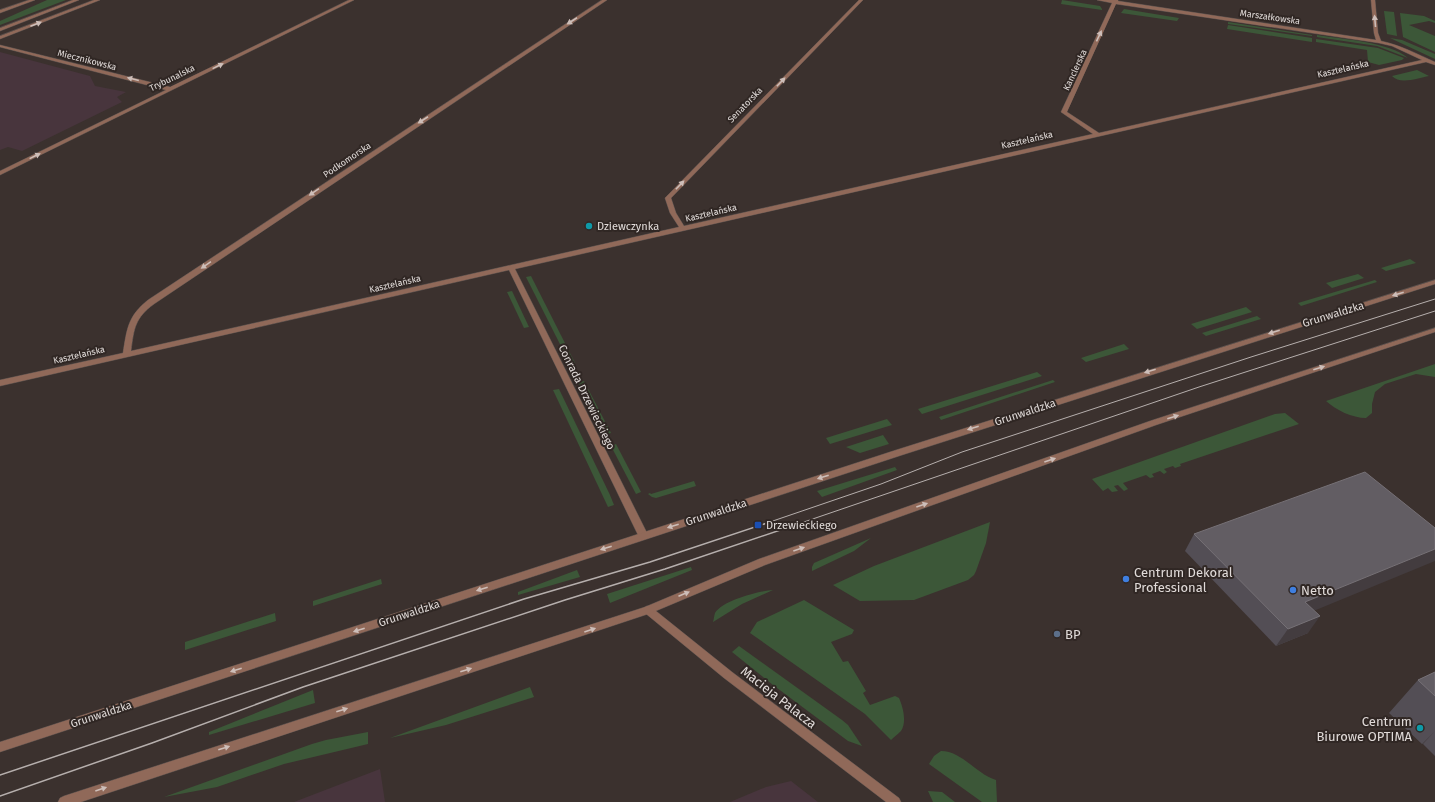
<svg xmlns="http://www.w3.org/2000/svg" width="1435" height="802" font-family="'Fira Sans',sans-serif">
<rect width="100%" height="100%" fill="#3b312e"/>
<g fill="#48353d">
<path d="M0 52 90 76 95 86 126 92 117 97 122 102 22 151 8 147 0 150Z"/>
<path d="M380 769 385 802H294Z"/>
<path d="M791 781 818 802H730L766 787Z"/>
</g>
<g fill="#3c5738">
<path d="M47 0H66L0 25V21Z"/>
<path d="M1062 0 1100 6 1102 9V10L1061 4Z"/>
<path d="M1124 9 1179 18 1177 21 1121 13Z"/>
<path d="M1384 11 1394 12 1397 36 1387 34Z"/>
<path d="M1400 13 1424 16 1435 21V23L1429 21 1409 25 1435 36V52L1403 37Z"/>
<path d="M1228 22 1312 35V36L1228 24Z"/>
<path d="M1228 25 1312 38V42L1227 29Z"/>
<path d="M1317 35C1341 39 1390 42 1408 58L1377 46 1317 37Z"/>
<path d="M1390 38 1402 40 1435 54V59Z"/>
<path d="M1316 39 1378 48 1404 58 1402 60 1379 65 1368 62 1367 50 1316 42Z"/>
<path d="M1417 70 1429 76C1418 78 1400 85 1392 76Z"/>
<path d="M1410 259 1416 263 1386 271 1381 268Z"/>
<path d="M1358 274 1364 278 1332 288 1326 283Z"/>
<path d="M531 276 575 363 570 364 526 277Z"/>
<path d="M1375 280 1377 282 1301 306 1298 303Z"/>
<path d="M512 291 529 327 524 328 507 292Z"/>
<path d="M1246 307 1252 312 1197 329 1191 324Z"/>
<path d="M1257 316 1261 319 1206 336 1202 333Z"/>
<path d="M1124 344 1129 349 1086 362 1081 358Z"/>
<path d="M1435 364V377L1416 374 1385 384 1375 392 1372 404V413L1366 418C1352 418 1336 410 1326 401Z"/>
<path d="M1037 372 1042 376 922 414 918 409Z"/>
<path d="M1053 380 1055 382 941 420 939 417Z"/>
<path d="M584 381 611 433 605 435 578 382Z"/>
<path d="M559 389 610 495 614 505 608 507 553 390Z"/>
<path d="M1285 413 1299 424 1180 464 1181 466 1175 468 1173 466 1164 469 1167 472 1164 474 1160 471 1152 474 1154 477 1150 478 1146 475 1123 483 1128 489 1124 491 1118 485 1114 486 1118 491 1112 492 1108 488 1103 491 1092 479 1275 414Z"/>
<path d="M887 419 892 425 830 444 826 438Z"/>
<path d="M883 435 889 444 860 453 846 447Z"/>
<path d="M616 444 641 492 636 494 611 446Z"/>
<path d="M895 467 897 470 822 497 817 491Z"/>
<path d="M694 481 696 486 656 498 652 497 648 494 650 493 651 494Z"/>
<path d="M990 522 986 543 976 571 974 575 968 580 914 600 860 601 833 585 874 566Z"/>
<path d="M871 538 854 551 812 571V567L814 563Z"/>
<path d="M691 567 692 570 610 603 607 594Z"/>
<path d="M577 570 580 577 518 595V592Z"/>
<path d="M381 579 382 584 313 606V601Z"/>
<path d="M773 590 742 604 713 622C714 619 714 616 715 613 723 600 759 591 773 590Z"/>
<path d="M804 600 854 630 852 634 831 642 843 662 848 661 866 691 863 693 870 705 895 696 899 698C903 707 907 722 901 731 898 734 894 737 891 740L865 714 750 633 757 622Z"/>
<path d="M275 613 276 621 185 650V642Z"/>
<path d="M739 646 842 720 848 725 862 746 848 741 773 685 732 652Z"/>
<path d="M530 687 534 697 446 725 390 738Z"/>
<path d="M313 690 315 703 209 735V732Z"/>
<path d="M368 732V744L284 764 217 787 164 797 312 744 326 740Z"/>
<path d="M941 751C962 751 976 774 996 780L997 802H982L929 764 934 756Z"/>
<path d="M928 791 942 792 955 802H933Z"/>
</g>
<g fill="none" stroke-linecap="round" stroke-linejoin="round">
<g stroke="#59504d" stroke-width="1">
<g id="minor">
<path d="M94 0H100L0 39V36Z"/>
<path d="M349 0H354L0 175V171L166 90 0 47V45L170 87Z"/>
<path d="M602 0H607L154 304C135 318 134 328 131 351L679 227 670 213 665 198 666 197 859 0H863L671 198 676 213 684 226 1093 134 1061 112 1112 3 1097 0H1118V1L1376 40 1374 33 1371 0H1375L1378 33 1381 41C1400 45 1417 54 1435 62V65L1426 62 515 269 648 535 646 538 643 539 640 538 638 535 509 270 0 386V380L123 353C127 328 128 316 148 300ZM1116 4 1379 43 1392 46 1422 60 1099 133 1067 112Z"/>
<path d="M648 606 651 607 732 672 899 798 901 802H886L724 678 645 613 643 610 645 607Z"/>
</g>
</g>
<g stroke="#59504d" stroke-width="1">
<g id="tertiary">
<path d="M29 0H35L0 13V10Z"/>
<path d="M73 0H79L0 31V28Z"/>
<path d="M1435 280V284L899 456 0 752V742L893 451Z"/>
<path d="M1435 328V332L1156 425 765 565 651 613 81 802H58L60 798 64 796 645 607 759 559 1150 421Z"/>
</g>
</g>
<use href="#minor" fill="#906959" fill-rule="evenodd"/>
<use href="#tertiary" fill="#906959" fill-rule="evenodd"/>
<g stroke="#b6afad" stroke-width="1">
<path d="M764 524 881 484 962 452 1251 357 1435 299"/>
<path d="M798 524 1199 387 1435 311"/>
</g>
<g stroke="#b6afad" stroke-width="1.5">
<path d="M0 775 524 599 650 562 767 523"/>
<path d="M0 796 152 743 303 687 565 600 665 569 801 523"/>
</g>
</g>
<g fill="#534e55">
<path d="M1194 534 1314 610 1308 633 1276 646 1185 551Z"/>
<path d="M1435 672V756L1423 744H1422L1389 713 1418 680Z"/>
</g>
<g fill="#433c3f">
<path d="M1435 549V561L1294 619 1305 602Z"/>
<path d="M1320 616 1308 633 1276 646 1288 629Z"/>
<path d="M1435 731 1423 744H1422Z"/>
</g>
<g fill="#625d63" stroke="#767176">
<path d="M1365 472 1435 528V549L1305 602 1320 616 1288 629 1194 534Z"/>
<path d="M1435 672V696L1418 680Z"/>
</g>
<defs><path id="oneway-solid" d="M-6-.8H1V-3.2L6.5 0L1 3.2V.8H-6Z"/></defs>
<g fill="#cdbeb9">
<use href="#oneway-solid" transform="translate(572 21) rotate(147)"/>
<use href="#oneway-solid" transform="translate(1375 21) rotate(-95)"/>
<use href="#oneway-solid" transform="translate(36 24) rotate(-21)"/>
<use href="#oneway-solid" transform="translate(1099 36) rotate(-65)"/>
<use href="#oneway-solid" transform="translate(218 66) rotate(-26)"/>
<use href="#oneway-solid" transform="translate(133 79) rotate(-166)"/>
<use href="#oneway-solid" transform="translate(781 82) rotate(-46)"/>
<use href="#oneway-solid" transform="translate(423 120) rotate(147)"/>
<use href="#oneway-solid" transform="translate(35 156) rotate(-26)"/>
<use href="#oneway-solid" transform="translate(680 185) rotate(-46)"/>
<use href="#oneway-solid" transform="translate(314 192) rotate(146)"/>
<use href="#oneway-solid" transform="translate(206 265) rotate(146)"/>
<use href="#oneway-solid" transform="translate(1398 294) rotate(163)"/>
<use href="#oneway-solid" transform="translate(1274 332) rotate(163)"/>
<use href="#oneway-solid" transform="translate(1319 368) rotate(-18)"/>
<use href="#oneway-solid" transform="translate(1150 371) rotate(162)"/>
<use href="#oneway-solid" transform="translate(1173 417) rotate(-18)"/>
<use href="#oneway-solid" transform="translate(973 428) rotate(162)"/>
<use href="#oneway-solid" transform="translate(1050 460) rotate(-19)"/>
<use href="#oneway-solid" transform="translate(823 477) rotate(162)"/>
<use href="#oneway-solid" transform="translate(922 505) rotate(-19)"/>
<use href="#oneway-solid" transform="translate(673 526) rotate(162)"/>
<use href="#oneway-solid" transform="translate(606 548) rotate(162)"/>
<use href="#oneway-solid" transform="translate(799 549) rotate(-19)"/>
<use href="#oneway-solid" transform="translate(482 589) rotate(162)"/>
<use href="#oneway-solid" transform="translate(684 594) rotate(-23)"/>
<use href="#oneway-solid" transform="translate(359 630) rotate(162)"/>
<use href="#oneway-solid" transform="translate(590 630) rotate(-19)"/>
<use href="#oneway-solid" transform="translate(236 670) rotate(162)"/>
<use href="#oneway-solid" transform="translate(466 670) rotate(-18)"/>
<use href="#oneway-solid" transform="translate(342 710) rotate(-18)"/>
<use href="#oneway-solid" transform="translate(224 748) rotate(-18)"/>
<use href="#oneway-solid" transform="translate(101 789) rotate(-19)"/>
</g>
<g fill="#0f9aa8" stroke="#302724" stroke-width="1.5">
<circle cx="589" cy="226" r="4"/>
<circle cx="1420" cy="728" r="4"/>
</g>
<rect fill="#1a4fb4" stroke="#302724" stroke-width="1.5" x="754" y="521" width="8" height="8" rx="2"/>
<g fill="#3f7fe0" stroke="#302724" stroke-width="1.5">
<circle cx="1126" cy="579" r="4"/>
<circle cx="1293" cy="590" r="4"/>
</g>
<circle fill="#5c6f8a" stroke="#302724" stroke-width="1.5" cx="1057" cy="634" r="4"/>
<g text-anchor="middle" stroke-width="4" stroke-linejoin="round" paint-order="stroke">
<g font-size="9" fill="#e1dbd9" stroke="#302724">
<text transform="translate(1270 17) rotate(8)" y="3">Marszałkowska</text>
<text transform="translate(87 60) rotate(14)" y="3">Miecznikowska</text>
<text transform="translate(1343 69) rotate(-13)" y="3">Kasztelańska</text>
<text transform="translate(1075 70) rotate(-65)" y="3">Kanclerska</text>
<text transform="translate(172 78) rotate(-26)" y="3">Trybunalska</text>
<text transform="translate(745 105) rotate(-46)" y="3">Senatorska</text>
<text transform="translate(1027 140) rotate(-13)" y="3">Kasztelańska</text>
<text transform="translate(347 160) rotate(-34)" y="3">Podkomorska</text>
<text transform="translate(711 213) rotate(-13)" y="3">Kasztelańska</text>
<text transform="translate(395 284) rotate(-13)" y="3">Kasztelańska</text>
<text transform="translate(79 355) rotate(-13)" y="3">Kasztelańska</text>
</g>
<g font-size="11" fill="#e1dbd9" stroke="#302724" text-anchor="start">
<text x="597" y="230">Dziewczynka</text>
<text x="766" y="529">Drzewieckiego</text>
</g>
<g font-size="11" fill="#e1dbd9" stroke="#302724">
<text transform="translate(1333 314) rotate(-17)" y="4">Grunwaldzka</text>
<text transform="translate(587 397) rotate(64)" y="4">Conrada Drzewieckiego</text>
<text transform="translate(1025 412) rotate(-18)" y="4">Grunwaldzka</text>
<text transform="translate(716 512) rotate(-18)" y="4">Grunwaldzka</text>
<text transform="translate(409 613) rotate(-18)" y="4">Grunwaldzka</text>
<text transform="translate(101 714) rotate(-18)" y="4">Grunwaldzka</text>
</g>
<g font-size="13" fill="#e1dbd9" stroke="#302724" text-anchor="start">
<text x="1134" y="577">Centrum Dekoral<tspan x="1134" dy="15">Professional</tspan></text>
<text x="1301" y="595">Netto</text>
<text x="1065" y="639">BP</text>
<text x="1412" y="726" text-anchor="end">Centrum<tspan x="1412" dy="15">Biurowe OPTIMA</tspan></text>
</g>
<g font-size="13" fill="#e1dbd9" stroke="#302724">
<text transform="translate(779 697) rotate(38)" y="5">Macieja Palacza</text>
</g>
</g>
</svg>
